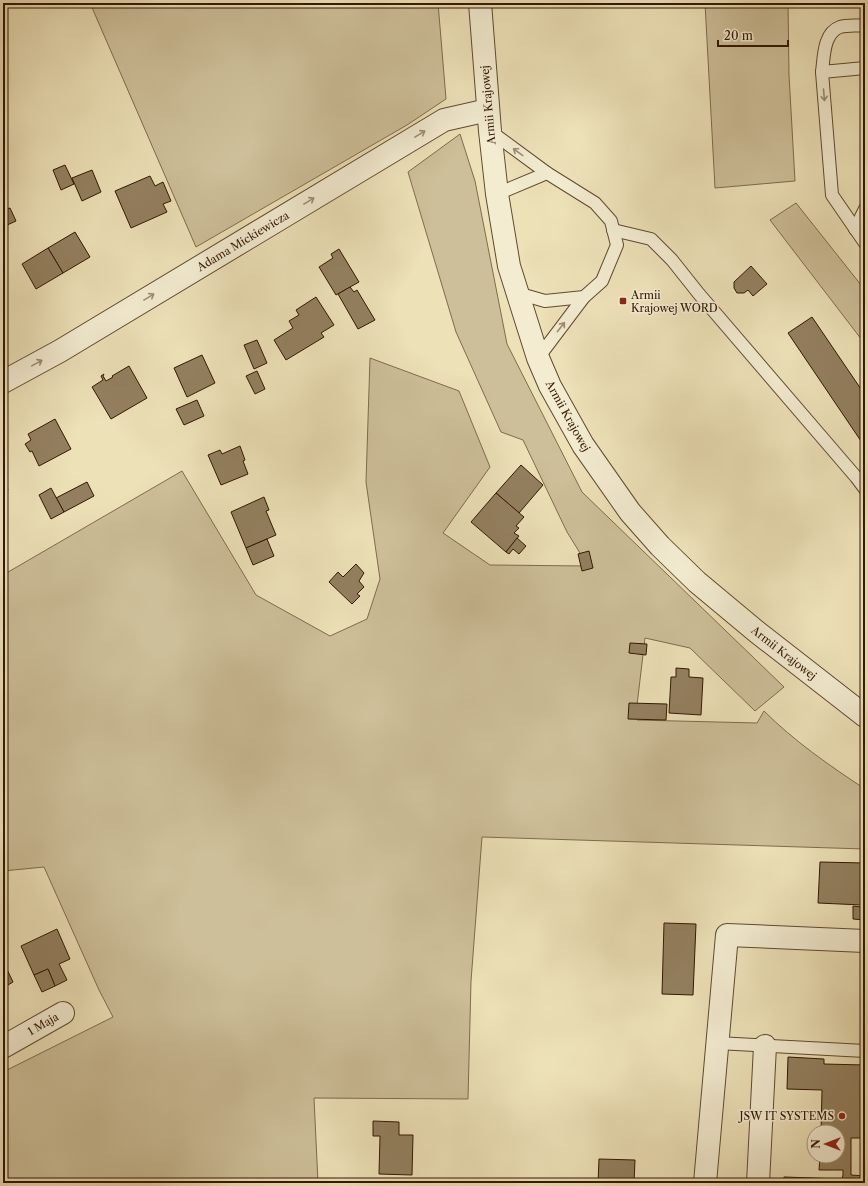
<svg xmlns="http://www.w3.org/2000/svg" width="868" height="1186" font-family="'Libre Caslon Text',serif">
<rect width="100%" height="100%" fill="#ede1b8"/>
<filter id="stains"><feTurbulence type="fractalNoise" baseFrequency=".005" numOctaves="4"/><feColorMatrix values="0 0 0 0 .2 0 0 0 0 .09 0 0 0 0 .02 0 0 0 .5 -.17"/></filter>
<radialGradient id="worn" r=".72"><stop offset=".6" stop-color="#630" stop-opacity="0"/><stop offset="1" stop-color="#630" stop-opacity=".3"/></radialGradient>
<g fill="#cdbf99" stroke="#806b4c">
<path d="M90 3H438L446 99 407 125 196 247Z"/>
<path d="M705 3H788L789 75 795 181 715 188Z"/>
<path d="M460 134 475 181 507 344 582 492 784 687 755 711 690 648 645 638 637 705V720L757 723 764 711C794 741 830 766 865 789V849L482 837 471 981 468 1099 314 1098 318 1183H7L3 1176V1072L113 1017 99 990 44 867 3 871V575L182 471 256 595 330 636 367 619 380 579 366 482 370 358 459 391 490 467 443 533 490 565 588 566 567 532 523 440 501 432 456 332 408 172Z"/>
<path d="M796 203 865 290V344L770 220Z"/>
</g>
<g fill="#938060" stroke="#321700">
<path d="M65 165 74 184 61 190 53 170Z"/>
<path d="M92 170 101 192 82 201 72 178Z"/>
<path d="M150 176 155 186 163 182 171 201 163 204 167 212 131 228 115 191Z"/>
<path d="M10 208 16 221 5 226 3 222V210Z"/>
<path d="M75 232 90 257 63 273 48 248Z"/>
<path d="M48 248 63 273 36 289 22 264Z"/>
<path d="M339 249 359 282 336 295 319 267 333 258 331 254Z"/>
<path d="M751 266 767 284 753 296 748 290 744 293H737L734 288V282Z"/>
<path d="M350 287 354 292 357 290 375 320 358 329 338 294Z"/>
<path d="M316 297 334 325 321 333 324 337 286 360 274 340 293 328 289 321 299 315 296 310Z"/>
<path d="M812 317 865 395V447L788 333Z"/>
<path d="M257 340 267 363 254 369 244 345Z"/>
<path d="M202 355 215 383 187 397 174 368Z"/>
<path d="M129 366 147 398 111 419 92 387 103 380 101 376 104 374 103 376 106 381 113 377 112 376Z"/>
<path d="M257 371 265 389 255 394 246 376Z"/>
<path d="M197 400 204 416 184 425 176 409Z"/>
<path d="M55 419 71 449 39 466 32 451 30 452 25 444 31 440 28 434Z"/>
<path d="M240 446 245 460 243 461 248 474 221 485 208 455 220 450 222 454Z"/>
<path d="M521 465 543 485 519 513 496 493Z"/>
<path d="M3 478 8 490 3 492Z"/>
<path d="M87 482 94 496 64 512 56 498Z"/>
<path d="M51 488 64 512 51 519 39 495Z"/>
<path d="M496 493 524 517 516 526 519 528 514 533 519 536 506 552 471 522Z"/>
<path d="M264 497 269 510 266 511 276 535 246 548 231 512Z"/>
<path d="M517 538 526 546 519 554 513 549 509 554 506 552Z"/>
<path d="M267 539 274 556 253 565 246 548Z"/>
<path d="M589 551 593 568 582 571 578 554Z"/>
<path d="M356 564 364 573 359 581 364 587 357 594 360 596 352 604 329 582 338 572 343 577Z"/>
<path d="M630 643 647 644 646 655 629 653Z"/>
<path d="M676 668 689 669V677L703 678 701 715 669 713 671 677H676Z"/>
<path d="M629 703 667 704 666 720 628 719Z"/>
<path d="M820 862 865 863V879H864L862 905 818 903Z"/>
<path d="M864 879H865V905H862Z"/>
<path d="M862 905H865V920L853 919V906L862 907Z"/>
<path d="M664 923 696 924 693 995 662 994Z"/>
<path d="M57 929 70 959 59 964 67 980 55 986 48 969 34 975 21 946Z"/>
<path d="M3 961 13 982 3 988Z"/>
<path d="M48 969 55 986 42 992 34 975Z"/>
<path d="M788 1057 824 1059V1064L865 1065V1099H863V1138H851V1175L865 1176V1183H783L784 1177 842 1179 843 1175V1170H819L820 1156H838V1132H821L822 1090 787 1089Z"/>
<path d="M373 1121 399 1122V1135H413L412 1175 379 1174 380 1136H373Z"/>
<path d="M599 1159 635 1160 634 1183H598Z"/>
</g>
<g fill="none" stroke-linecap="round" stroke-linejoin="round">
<g stroke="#614a2e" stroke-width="14">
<g id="service">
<path d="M865 68 822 72 832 195 865 243"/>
<path d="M822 72C824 58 823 33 840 27 847 25 857 26 865 25"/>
<path d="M490 131 547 173 595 203 611 221 617 245 602 281 584 297 538 358"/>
<path d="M497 194 547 173"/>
<path d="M855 229 865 209"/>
<path d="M613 230 651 239 672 260 699 294 856 477 865 489"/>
<path d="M517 293 545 301 584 297"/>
<path d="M717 1043 865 1051"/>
</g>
</g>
<g stroke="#614a2e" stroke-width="24">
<g id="minor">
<path d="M3 382 60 351 444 120 488 110"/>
<path d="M3 1047 63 1013"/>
<path d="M705 1183 727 935 865 941"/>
<path d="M758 1183 765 1046"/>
</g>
</g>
<g stroke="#614a2e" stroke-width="24">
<path id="tertiary" d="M480 3 490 131 497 194 509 266 538 358 550 386 583 445 630 512 660 546 697 582 757 632 865 716"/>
</g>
<use href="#service" stroke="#f3ecd1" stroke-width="12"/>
<use href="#minor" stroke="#f3ecd1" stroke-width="22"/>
<use href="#tertiary" stroke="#f3ecd1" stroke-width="22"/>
</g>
<defs><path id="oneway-shaft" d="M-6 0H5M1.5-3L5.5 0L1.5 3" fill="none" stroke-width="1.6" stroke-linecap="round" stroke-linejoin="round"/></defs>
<g stroke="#9c8c73">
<use href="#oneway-shaft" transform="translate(824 95) rotate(85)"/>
<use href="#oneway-shaft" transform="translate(420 134) rotate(-31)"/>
<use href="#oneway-shaft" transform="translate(518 152) rotate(-144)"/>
<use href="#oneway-shaft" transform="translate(309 201) rotate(-31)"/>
<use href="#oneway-shaft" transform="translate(149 297) rotate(-31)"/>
<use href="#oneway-shaft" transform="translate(561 327) rotate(-52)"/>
<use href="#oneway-shaft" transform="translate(37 363) rotate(-29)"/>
</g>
<g fill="#8f2418" stroke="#f3ecd1" stroke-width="1.5">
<rect x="619" y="297" width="8" height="8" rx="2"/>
<circle cx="842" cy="1116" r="4"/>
</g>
<g text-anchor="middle" stroke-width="3" stroke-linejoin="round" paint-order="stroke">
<g font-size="11" fill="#321700" stroke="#f3ecd1">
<text transform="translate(488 105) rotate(-95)" y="4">Armii Krajowej</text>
<text transform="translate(243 241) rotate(-31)" y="4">Adama Mickiewicza</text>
<text transform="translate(568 416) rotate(61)" y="4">Armii Krajowej</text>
<text transform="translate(784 653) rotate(38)" y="4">Armii Krajowej</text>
<text transform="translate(43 1024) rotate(-30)" y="4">1 Maja</text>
</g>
<g font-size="11" fill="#321700" stroke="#f3ecd1" text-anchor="start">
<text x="631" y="299">Armii<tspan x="631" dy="13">Krajowej WORD</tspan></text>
<text x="834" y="1120" text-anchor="end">JSW IT SYSTEMS</text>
</g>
</g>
<rect width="868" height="1186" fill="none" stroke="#ede1b8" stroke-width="16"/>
<rect x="4" y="4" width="860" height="1178" fill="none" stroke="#321700" stroke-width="2"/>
<rect x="8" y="8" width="852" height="1170" fill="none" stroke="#321700"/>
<g transform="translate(826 1144) rotate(270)"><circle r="19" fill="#f3ecd1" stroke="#a6977d"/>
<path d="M0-3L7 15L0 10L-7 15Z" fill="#8f2418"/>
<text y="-6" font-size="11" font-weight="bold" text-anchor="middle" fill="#321700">N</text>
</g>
<path d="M718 40v6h70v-6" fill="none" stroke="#321700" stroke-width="2"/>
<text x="724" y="40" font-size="12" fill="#321700" stroke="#f3ecd1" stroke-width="3" paint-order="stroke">20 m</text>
<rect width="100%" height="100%" filter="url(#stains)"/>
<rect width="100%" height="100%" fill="url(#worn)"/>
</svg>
